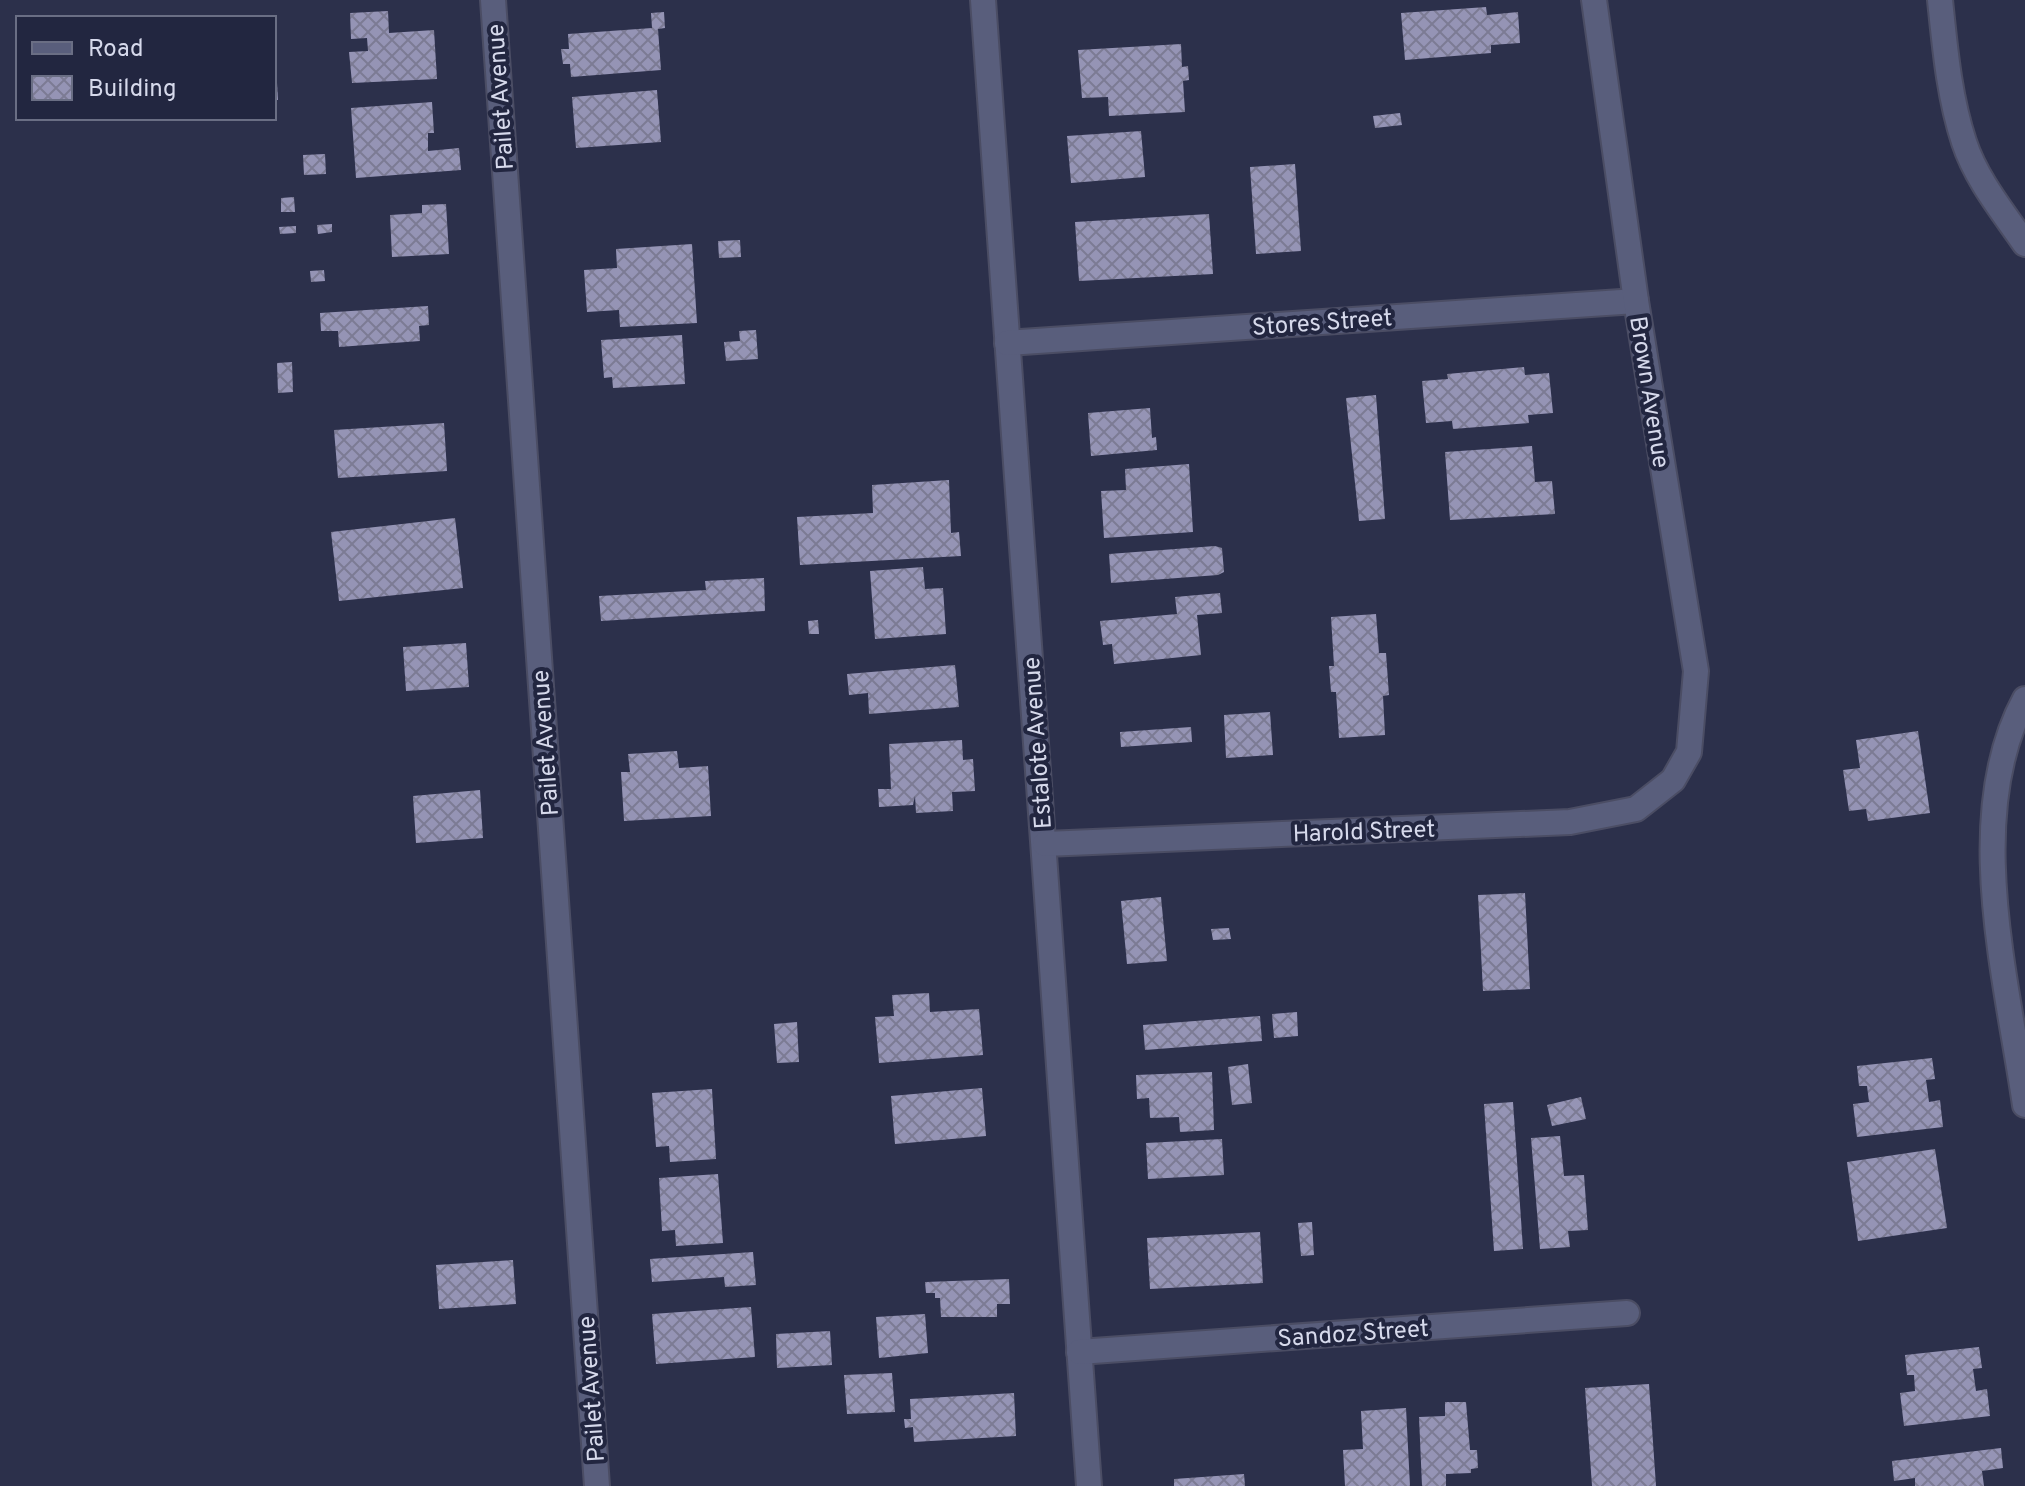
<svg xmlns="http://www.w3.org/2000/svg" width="2025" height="1486" font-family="Overpass,sans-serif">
<defs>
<pattern id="building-cross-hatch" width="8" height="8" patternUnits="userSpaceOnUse" patternTransform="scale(2)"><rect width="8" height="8" fill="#9594b5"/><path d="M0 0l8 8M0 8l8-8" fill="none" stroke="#7c7b94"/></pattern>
</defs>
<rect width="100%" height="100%" fill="#2c304b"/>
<g fill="url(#building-cross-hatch)">
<path d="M1486 7 1487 15 1518 12 1520 43 1491 45V53L1405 60 1401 13Z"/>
<path d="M388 11 389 33 434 30 437 79 352 83 349 52 368 51 367 38 351 39 350 13Z"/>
<path d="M664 12 665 28 658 29 661 70 571 77 570 64H563L561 49H569L568 34 652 28 651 13Z"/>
<path d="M1181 44 1182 67 1188 66 1189 80 1183 81 1185 112 1109 116 1108 97 1082 98 1078 50Z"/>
<path d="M274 65H276L278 100H274Z"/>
<path d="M657 90 661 142 576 148 572 97Z"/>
<path d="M432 102 434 133H428V151L459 148 461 170 356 178 351 108Z"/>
<path d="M1400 113 1402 125 1375 128 1373 116Z"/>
<path d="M1141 131 1145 177 1071 183 1067 136Z"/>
<path d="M325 154 326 174 304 175 303 155Z"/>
<path d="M1295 164 1301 251 1256 254 1250 167Z"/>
<path d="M294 197 295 212H281V198Z"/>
<path d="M446 204 449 254 392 257 390 215 422 213V205Z"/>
<path d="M1209 214 1213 274 1079 281 1075 222Z"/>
<path d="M332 224V232L318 234 317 225Z"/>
<path d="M296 226V233L280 234 279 227Z"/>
<path d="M740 240 741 257 719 258 718 241Z"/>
<path d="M692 244 697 323 620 327 619 310 587 312 584 270 617 268 616 249Z"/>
<path d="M324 270 325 281 311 282 310 271Z"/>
<path d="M428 306 429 325 419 326 420 341 339 347 338 331H321L320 313Z"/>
<path d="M756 330 758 359 726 361 724 342 740 341 739 331Z"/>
<path d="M682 335 685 384 613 388 612 377 604 378 601 340Z"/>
<path d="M292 362 293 392 278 393 277 363Z"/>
<path d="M1524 367 1525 375 1549 373 1553 413 1528 415 1529 423 1453 429 1452 421 1426 423 1422 381 1448 379 1447 374Z"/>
<path d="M1376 395 1385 519 1359 521 1346 398Z"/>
<path d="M1150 408 1152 438 1156 437 1157 450 1091 456 1088 413Z"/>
<path d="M444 423 447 471 338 478 334 430Z"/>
<path d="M1532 446 1535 482 1552 481 1555 514 1450 520 1445 452Z"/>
<path d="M1189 464 1193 532 1104 538 1101 491 1126 490 1125 469Z"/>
<path d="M949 480 951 533 959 532 961 556 800 565 797 517 873 513 872 485Z"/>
<path d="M455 518 463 588 339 601 331 532Z"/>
<path d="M1215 546 1222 548 1224 572 1218 575 1111 583 1109 554Z"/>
<path d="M923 567 925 589 943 588 946 634 875 639 870 571Z"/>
<path d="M764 578 765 611 601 621 599 596 706 590 705 581Z"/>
<path d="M1220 593 1222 613 1197 615 1201 655 1114 664 1112 644 1103 645 1100 621 1177 614 1175 597Z"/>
<path d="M1376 614 1379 653H1386L1389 695 1383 696 1385 735 1339 738 1336 692H1331L1329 666H1334L1331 617Z"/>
<path d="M818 620 819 634H809L808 621Z"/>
<path d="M466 643 469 687 406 691 403 647Z"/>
<path d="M955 665 959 707 869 714 868 693 849 695 847 674Z"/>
<path d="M1270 712 1273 755 1226 758 1224 715Z"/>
<path d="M1191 727 1192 742 1121 747 1120 732Z"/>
<path d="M1918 731 1930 813 1868 821 1866 809 1849 811 1843 770 1860 768 1856 740Z"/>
<path d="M962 740 963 760 973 759 975 791 952 792 953 811 916 813 915 796 913 805 879 807 878 789H891L889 744Z"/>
<path d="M677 751 679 768 708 766 711 816 624 821 621 772H630L628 754Z"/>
<path d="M480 790 483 838 416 843 413 796Z"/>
<path d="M1525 893 1530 989 1483 991 1478 895Z"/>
<path d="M1161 897 1167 961 1127 964 1121 901Z"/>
<path d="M1229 928 1231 939 1213 940 1211 929Z"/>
<path d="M929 993 930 1012 979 1009 983 1055 879 1063 875 1017 894 1016 892 995Z"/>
<path d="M1297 1012 1298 1036 1274 1038 1272 1014Z"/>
<path d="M1260 1016 1262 1041 1145 1050 1143 1025Z"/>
<path d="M797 1022 799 1062 777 1063 774 1024Z"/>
<path d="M1932 1058 1935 1079 1926 1080 1929 1102 1940 1100 1943 1127 1857 1137 1853 1104 1869 1102 1867 1086H1859L1857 1066Z"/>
<path d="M1248 1064 1252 1103 1232 1105 1228 1067Z"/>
<path d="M1212 1072 1214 1130 1180 1132 1179 1117 1150 1118 1149 1098 1137 1099 1136 1075Z"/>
<path d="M982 1088 986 1136 895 1144 891 1096Z"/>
<path d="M712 1089 716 1159 670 1162 669 1146 656 1147 652 1093Z"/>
<path d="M1581 1097 1586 1119 1552 1126 1547 1105Z"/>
<path d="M1513 1102 1523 1249 1494 1251 1484 1104Z"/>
<path d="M1560 1136 1564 1176 1584 1175 1588 1230 1568 1231 1570 1247 1540 1249 1531 1138Z"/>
<path d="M1222 1139 1224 1175 1148 1179 1146 1143Z"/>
<path d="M1935 1149 1947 1228 1858 1241 1847 1162Z"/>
<path d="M718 1174 723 1243 676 1246 675 1230 662 1231 659 1178Z"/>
<path d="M1312 1222 1314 1255 1301 1256 1298 1223Z"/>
<path d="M1260 1232 1263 1283 1150 1289 1147 1238Z"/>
<path d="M753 1252 756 1285 725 1287 724 1277 652 1282 650 1259Z"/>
<path d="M513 1260 516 1304 439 1309 436 1265Z"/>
<path d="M1009 1279 1010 1304H997V1317H941L940 1298H935V1293H926L925 1282Z"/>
<path d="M751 1307 755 1357 656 1364 652 1314Z"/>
<path d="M925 1314 928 1353 879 1358 876 1317Z"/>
<path d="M830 1331 832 1365 777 1368 776 1334Z"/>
<path d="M1979 1347 1982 1368 1973 1369 1976 1391 1987 1389 1990 1416 1904 1426 1900 1393 1915 1391 1914 1375H1907L1905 1355Z"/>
<path d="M892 1373 895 1412 847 1414 844 1375Z"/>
<path d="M1649 1384 1656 1486H1592L1585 1388Z"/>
<path d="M1014 1393 1016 1436 914 1442 913 1427 905 1428 904 1419H911L910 1399Z"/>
<path d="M1445 1402H1466L1470 1450H1477L1478 1468 1471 1469V1473L1446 1474V1486H1422L1419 1417 1445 1416Z"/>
<path d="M1406 1408 1410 1486H1345L1343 1450 1363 1449 1361 1411Z"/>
<path d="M2001 1448 2003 1468 1982 1471 1984 1486H1915V1478L1894 1481 1892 1461Z"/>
<path d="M1244 1474 1245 1486H1174V1479Z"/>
</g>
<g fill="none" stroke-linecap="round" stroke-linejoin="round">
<g stroke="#4b4d64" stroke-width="28">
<g id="street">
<path d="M493 0 597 1486"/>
<path d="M983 0 1089 1486"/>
<path d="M1940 0C1945 48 1949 96 1964 142 1976 179 2003 212 2025 244"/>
<path d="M1007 343 1636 301"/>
<path d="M2025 699C1962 815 2007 980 2025 1105"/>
<path d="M1045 844 1570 822 1636 809 1673 780 1689 752 1696 671 1636 301 1594 0"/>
<path d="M1079 1352 1627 1313"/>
</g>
</g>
<use href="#street" stroke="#595e7c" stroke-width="24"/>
</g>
<g text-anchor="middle" stroke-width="8" stroke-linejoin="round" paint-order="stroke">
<g font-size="24" fill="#d6d9eb" stroke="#222640">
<text transform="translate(500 97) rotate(-94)" y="8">Pailet Avenue</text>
<text transform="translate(1322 322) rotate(-4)" y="8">Stores Street</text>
<text transform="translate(1650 392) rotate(81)" y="8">Brown Avenue</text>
<text transform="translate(545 743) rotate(-94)" y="8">Pailet Avenue</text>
<text transform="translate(1037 743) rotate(-94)" y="8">Estalote Avenue</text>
<text transform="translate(1364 831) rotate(-2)" y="8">Harold Street</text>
<text transform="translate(1353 1333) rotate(-4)" y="8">Sandoz Street</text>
<text transform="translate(591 1389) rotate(-94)" y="8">Pailet Avenue</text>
</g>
</g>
<rect x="16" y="16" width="260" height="104" fill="#222640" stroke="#6a6e84" stroke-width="2"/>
<rect x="32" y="42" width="40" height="12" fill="#595e7c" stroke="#6a6e84" stroke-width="2"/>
<text x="88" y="56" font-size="24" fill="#d6d9eb">Road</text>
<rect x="32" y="76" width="40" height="24" fill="url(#building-cross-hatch)" stroke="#6a6e84" stroke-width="2"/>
<text x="88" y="96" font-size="24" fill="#d6d9eb">Building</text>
</svg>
